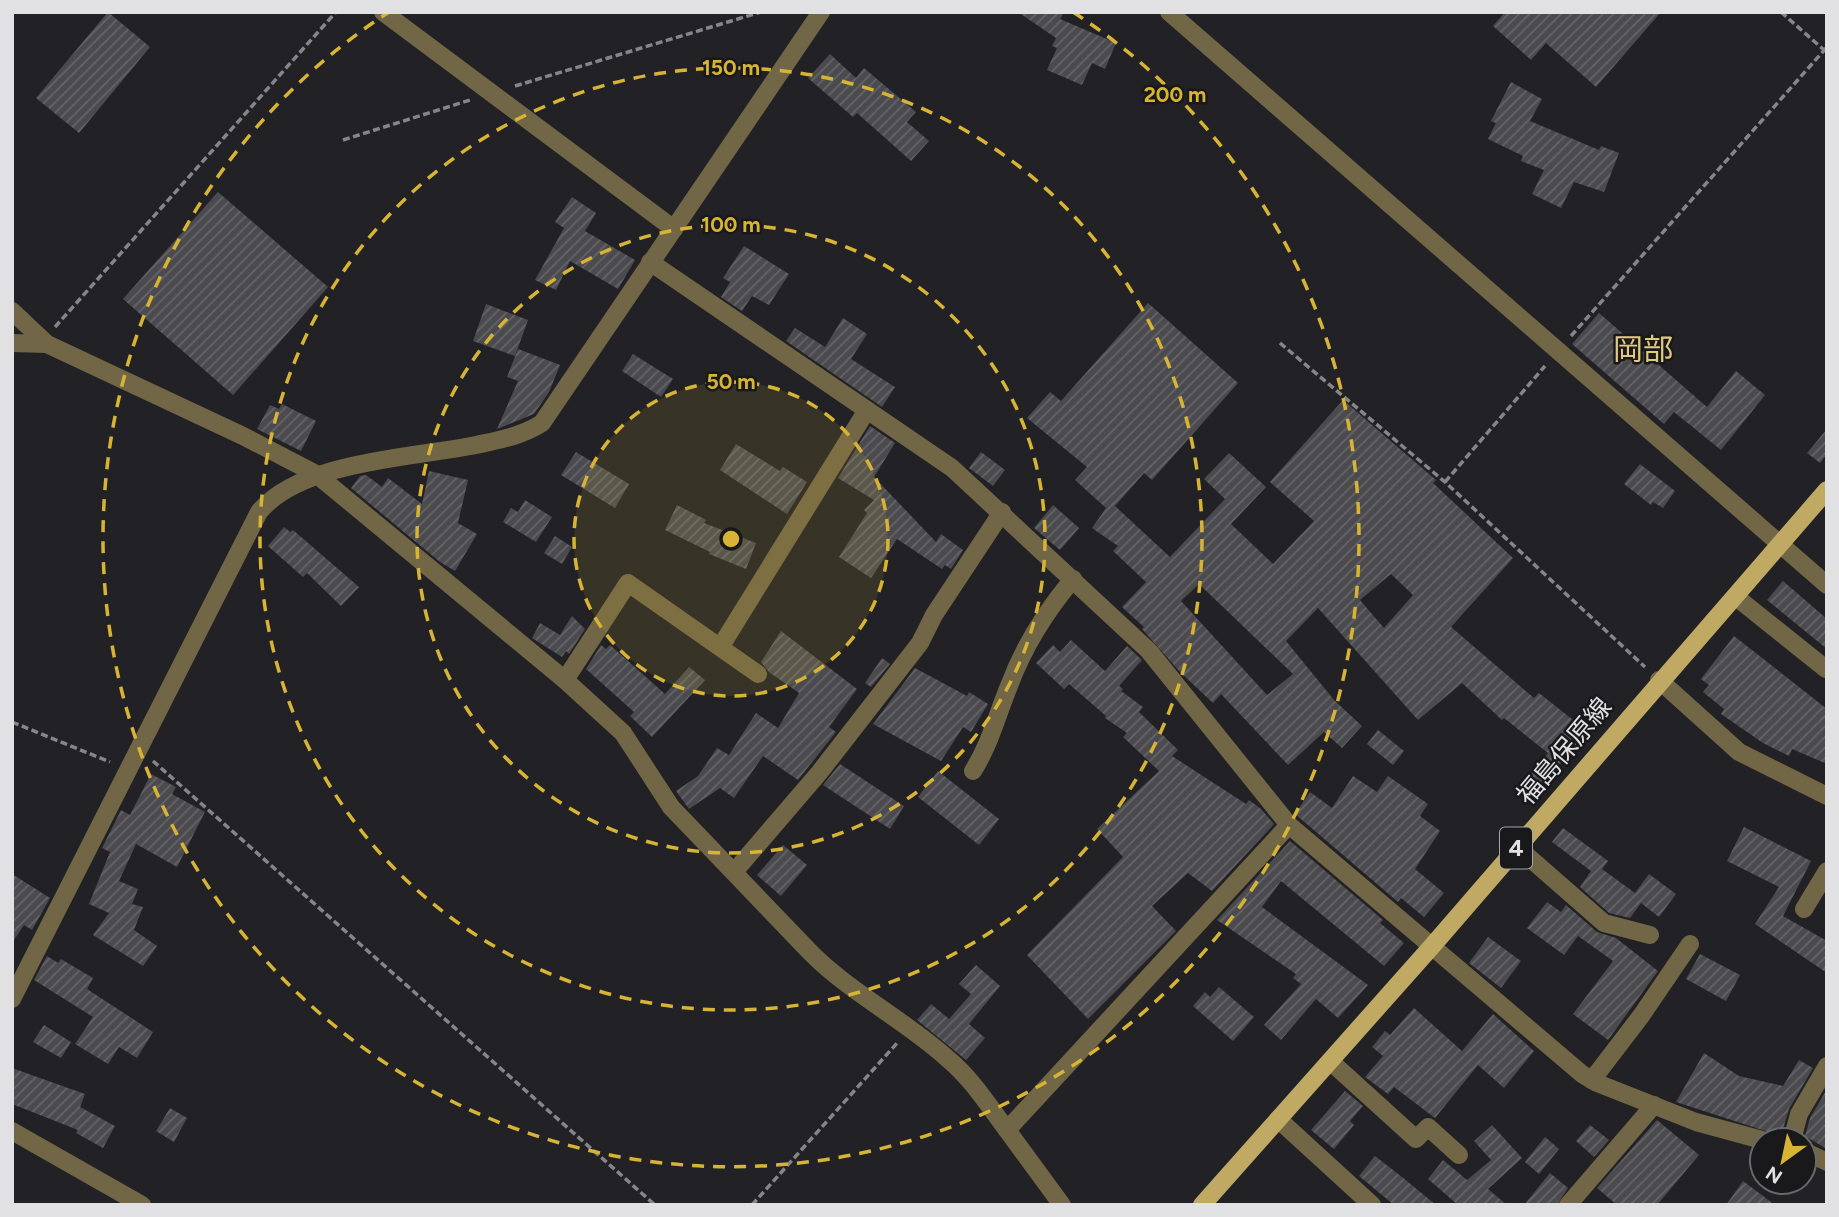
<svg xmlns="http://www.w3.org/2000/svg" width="1839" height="1217" font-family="Figtree,'Noto Sans JP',sans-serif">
<defs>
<pattern id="building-hatch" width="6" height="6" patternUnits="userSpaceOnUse" patternTransform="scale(1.75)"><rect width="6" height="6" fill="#4b4b4f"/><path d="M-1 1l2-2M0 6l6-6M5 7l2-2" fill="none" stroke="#656568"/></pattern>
</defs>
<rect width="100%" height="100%" fill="#222226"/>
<g fill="url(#building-hatch)" fill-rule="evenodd">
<path d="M108 12 150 47 79 133 36 98Z"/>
<path d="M1018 12H1064L1060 19 1116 43 1105 69 1092 63 1082 85 1047 70 1057 48 1052 46 1056 38Z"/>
<path d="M1505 12H1661L1596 87 1546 43 1531 60 1493 26Z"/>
<path d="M830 54 856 78 864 68 916 112 907 122 929 141 911 161 857 113 853 117 808 78Z"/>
<path d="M1511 82 1542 99 1530 121 1599 150 1601 146 1619 153 1604 192 1574 182 1561 208 1532 194 1544 170 1521 161 1523 156 1488 139 1496 123 1491 121Z"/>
<path d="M218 192 328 287 233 395 123 299Z"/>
<path d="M572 197 596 213 585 231 635 260 618 289 570 261 556 290 535 280 564 228 555 222Z"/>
<path d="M744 246 789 274 769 305 752 296 742 311 721 297 730 282 723 278Z"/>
<path d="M1148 303 1238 383 1152 480 1144 473 1115 506 1170 557 1225 499 1204 479 1229 453 1266 487 1231 524 1273 564 1314 521 1270 482 1343 400 1436 480 1433 483 1513 558 1451 627 1534 698 1539 693 1587 731 1542 786 1529 776 1548 753 1504 718 1502 720 1462 683 1418 720 1318 608 1286 641 1334 700 1362 726 1342 748 1324 732 1288 765 1221 694 1213 703 1180 672 1142 629 1144 627 1122 607 1146 582 1113 551 1118 546 1092 528 1106 508 1075 480 1087 467 1027 418 1050 392 1061 401ZM1391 574 1413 595 1384 628 1360 600ZM1199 584 1293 674 1267 695 1181 601Z"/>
<path d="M486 304 528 320 515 356 473 341Z"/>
<path d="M1599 313 1707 407 1736 371 1765 395 1721 450 1674 412 1664 424 1572 344Z"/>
<path d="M843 318 867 334 851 359 895 387 882 407 786 341 795 328 825 347Z"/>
<path d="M518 349 560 365 549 392 534 414 497 429 518 381 507 377Z"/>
<path d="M633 354 673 379 661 397 622 371Z"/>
<path d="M282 404 316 421 301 451 257 429 270 405 279 409Z"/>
<path d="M870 426 895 443 874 477 936 542 941 534 963 550 951 569 945 565 942 569 897 539 871 578 839 557 867 513 864 510 874 500 838 478Z"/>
<path d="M1827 429V454L1820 463 1807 453Z"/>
<path d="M736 444 780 471 783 467 807 482 787 514 720 470Z"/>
<path d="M576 452 629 484 615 508 561 475Z"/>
<path d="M981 452 1005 470 993 486 969 468Z"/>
<path d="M1640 464 1675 491 1663 508 1653 502 1651 505 1624 484Z"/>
<path d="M429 471 468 480 458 523 477 534 455 571 440 562 351 488 360 476 366 475 382 487 388 478 422 504Z"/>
<path d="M525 500 552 517 536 542 503 522 511 508 518 512Z"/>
<path d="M677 505 706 520 704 523 756 543 746 569 709 554 710 552 665 530Z"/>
<path d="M1053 505 1079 528 1060 550 1034 528Z"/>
<path d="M284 527 290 532 293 530 359 587 341 606 307 573 303 577 268 546Z"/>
<path d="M555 536 572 547 562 564 544 553Z"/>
<path d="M1783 581 1827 619V649L1767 600Z"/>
<path d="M572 616 585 629 569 654 566 651 562 657 532 638 540 623 560 635Z"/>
<path d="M781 631 857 689 829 727 836 732 798 780 763 756 734 798 720 788 689 809 676 791 698 776 717 748 729 755 756 713 778 728 799 693 769 672 761 662Z"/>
<path d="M1734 636 1827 709V764L1792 749 1789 756 1763 743 1721 714 1724 709 1703 692 1709 685 1701 679Z"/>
<path d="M1071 640 1105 671 1127 646 1142 660 1119 686 1123 689 1121 691 1143 707 1139 712 1178 750 1172 756 1246 804 1249 800 1261 809 1274 824 1212 891 1188 873 1152 906 1176 931 1088 1019 1027 955 1123 857 1097 829 1159 771 1123 737 1127 733 1105 718 1106 716 1069 684 1064 689 1036 663 1053 645 1060 652Z"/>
<path d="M601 645 606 649 610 645 665 694 689 667 705 680 652 737 630 716 634 712 586 669Z"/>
<path d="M882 658 890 664 871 687 865 683Z"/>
<path d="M915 668 967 696 969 692 988 704 971 732 963 727 941 761 873 724Z"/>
<path d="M1378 730 1404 751 1393 765 1367 744Z"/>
<path d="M840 764 904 806 890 829 823 785Z"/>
<path d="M938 771 999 819 979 845 918 797Z"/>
<path d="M151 774 176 787 172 794 205 812 177 867 136 844 119 881 138 889 132 904 143 907 134 930 157 946 143 966 93 935 109 913 89 904 110 852 102 848 121 810 130 815Z"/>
<path d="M1353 776 1377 792 1388 776 1428 804 1420 816 1440 831 1415 869 1444 893 1424 917 1401 898 1398 902 1295 814 1310 792 1332 808Z"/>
<path d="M1744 827 1811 861 1783 916 1827 941V973L1755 924 1779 887 1727 861Z"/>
<path d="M1563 828 1608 861 1602 869 1635 893 1649 874 1676 894 1659 917 1641 903 1630 918 1609 913 1580 887 1591 871 1552 842Z"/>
<path d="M1290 841 1383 920 1380 923 1404 943 1384 966 1281 881 1262 907 1368 985 1338 1018 1316 999 1281 1040 1264 1025 1301 984 1293 978 1296 974 1217 920Z"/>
<path d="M783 845 807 865 781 896 757 875Z"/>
<path d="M12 874 50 898 32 930 24 925 12 943Z"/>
<path d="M1547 902 1561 912 1566 905 1597 932 1616 938 1658 971 1608 1040 1573 1014 1613 961 1578 936 1564 955 1527 928Z"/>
<path d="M1488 937 1521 961 1501 988 1469 963Z"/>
<path d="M1700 954 1740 975 1726 1001 1686 979Z"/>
<path d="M47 956 58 963 61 959 93 978 87 989 153 1032 137 1058 119 1047 108 1064 75 1044 93 1017 34 980Z"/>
<path d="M976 965 1000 986 969 1024 985 1038 966 1060 917 1020 931 1004 949 1019 971 994 959 984Z"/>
<path d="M1219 987 1254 1017 1233 1041 1193 1006 1205 992 1210 997Z"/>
<path d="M1414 1008 1462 1051 1493 1014 1534 1051 1504 1088 1478 1065 1435 1118 1394 1087 1388 1094 1365 1077 1383 1056 1372 1047 1385 1031 1390 1035Z"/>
<path d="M44 1025 71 1042 61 1058 33 1042Z"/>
<path d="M1704 1053 1739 1076 1783 1086 1799 1060 1813 1068 1789 1109 1781 1136 1676 1102Z"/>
<path d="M12 1068 85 1094 80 1107 115 1126 103 1148 76 1133 78 1130 12 1104Z"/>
<path d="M1827 1089V1149L1805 1136 1810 1118Z"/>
<path d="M1345 1091 1363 1106 1350 1121 1354 1125 1334 1149 1311 1130Z"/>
<path d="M170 1108 187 1118 174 1142 156 1131Z"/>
<path d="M1657 1120 1699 1155 1657 1205H1617L1597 1188Z"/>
<path d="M1492 1125 1522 1158 1488 1189 1507 1205H1458L1428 1179 1443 1160 1467 1180 1491 1160 1474 1141Z"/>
<path d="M1590 1125 1609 1140 1594 1157 1576 1141Z"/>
<path d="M1545 1137 1559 1149 1539 1174 1525 1162Z"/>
<path d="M1375 1156 1402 1177 1436 1205H1394L1359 1176Z"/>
<path d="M1550 1173 1568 1188 1557 1205H1524Z"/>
<path d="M1743 1181 1775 1205H1726Z"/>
</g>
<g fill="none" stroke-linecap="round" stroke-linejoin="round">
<g stroke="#868689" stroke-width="3.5" stroke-dasharray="7 3.5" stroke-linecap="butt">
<path d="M1781 12 1824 50"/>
<path d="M515 86 761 12"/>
<path d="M343 140 470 100"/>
<path d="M55 327 336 12"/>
<path d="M1571 336 1827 47"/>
<path d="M1280 343 1445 482 1645 667"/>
<path d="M1445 482 1545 366"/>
<path d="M12 722 110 762"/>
<path d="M153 761 655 1205"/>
<path d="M752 1205 898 1042"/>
</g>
<g stroke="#716645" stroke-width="18">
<path d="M383 12 674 229"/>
<path d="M1169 12 1827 585"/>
<path d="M650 262 952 468 1149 651 1289 825 1582 1074 1597 1083 1696 1122 1762 1140"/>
<path d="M12 311 47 344 243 436 316 474 565 680 623 733 671 807 811 953C852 994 905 1020 948 1059 972 1079 988 1105 1007 1130L1289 825"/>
<path d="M12 343 47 344"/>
<path d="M1736 597 1826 669"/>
<path d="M721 646 867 410"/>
<path d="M565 680 628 583 758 674"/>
<path d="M1659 680 1739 752 1827 796"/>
<path d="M973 771C990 744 997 715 1009 686 1023 648 1047 610 1073 579"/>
<path d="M1517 847 1604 923 1650 935"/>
<path d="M734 872 819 773 920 643 934 615 1002 512"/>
<path d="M1804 909 1827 871"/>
<path d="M12 999 259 512C301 461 412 458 476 445 499 440 522 436 542 423L821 12"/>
<path d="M1330 1061 1416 1139 1428 1127 1459 1155"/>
<path d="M1592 1080 1641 1016 1690 944"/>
<path d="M1278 1119 1372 1205"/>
<path d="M1007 1130 1062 1205"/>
<path d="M12 1131 142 1205"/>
<path d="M1792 1140 1799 1114 1827 1066"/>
<path d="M1804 1151 1827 1162"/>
<path d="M1568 1205 1654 1105"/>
</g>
<path stroke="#c0aa63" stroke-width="18" d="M1202 1205 1433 945 1827 490"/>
</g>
<circle cx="731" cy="539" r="157" fill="#d8b434" fill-opacity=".12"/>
<g fill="none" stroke="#d8b434" stroke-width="3.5" stroke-dasharray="12 9">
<circle cx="731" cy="539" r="157"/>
<circle cx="731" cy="539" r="314"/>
<circle cx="731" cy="539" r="471"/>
<path d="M1073 12A628 628 0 1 1 389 12"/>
</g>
<g text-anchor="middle" stroke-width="5" stroke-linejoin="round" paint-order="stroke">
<rect fill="#19191c" stroke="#a5a5a7" stroke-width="2" x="1500" y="827.5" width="32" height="41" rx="5"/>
<g font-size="24" font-weight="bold" fill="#e1e1e3">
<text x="1516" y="856">4</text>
</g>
<g font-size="26" fill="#e1e1e3" stroke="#19191c">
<text transform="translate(1564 751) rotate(-50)" y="9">福島保原線</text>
</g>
<g font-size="30" fill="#e2c97d" stroke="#19191c">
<text x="1643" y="360">岡部</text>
</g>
</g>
<circle cx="731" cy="539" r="10" fill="#d8b434" stroke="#19191c" stroke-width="3.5"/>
<g font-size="21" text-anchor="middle" font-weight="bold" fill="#d8b434" stroke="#19191c" stroke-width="5" stroke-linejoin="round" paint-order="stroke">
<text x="731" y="75">150 m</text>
<text x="1175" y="102">200 m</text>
<text x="731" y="232">100 m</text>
<text x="731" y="389">50 m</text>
</g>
<rect width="1839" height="1217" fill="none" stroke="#e1e1e3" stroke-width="28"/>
<g transform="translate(1783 1161) rotate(213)"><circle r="33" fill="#19191c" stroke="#69696c" stroke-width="2"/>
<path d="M0-5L12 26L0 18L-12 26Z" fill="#d8b434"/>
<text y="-10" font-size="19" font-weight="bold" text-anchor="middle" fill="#e1e1e3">N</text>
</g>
</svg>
